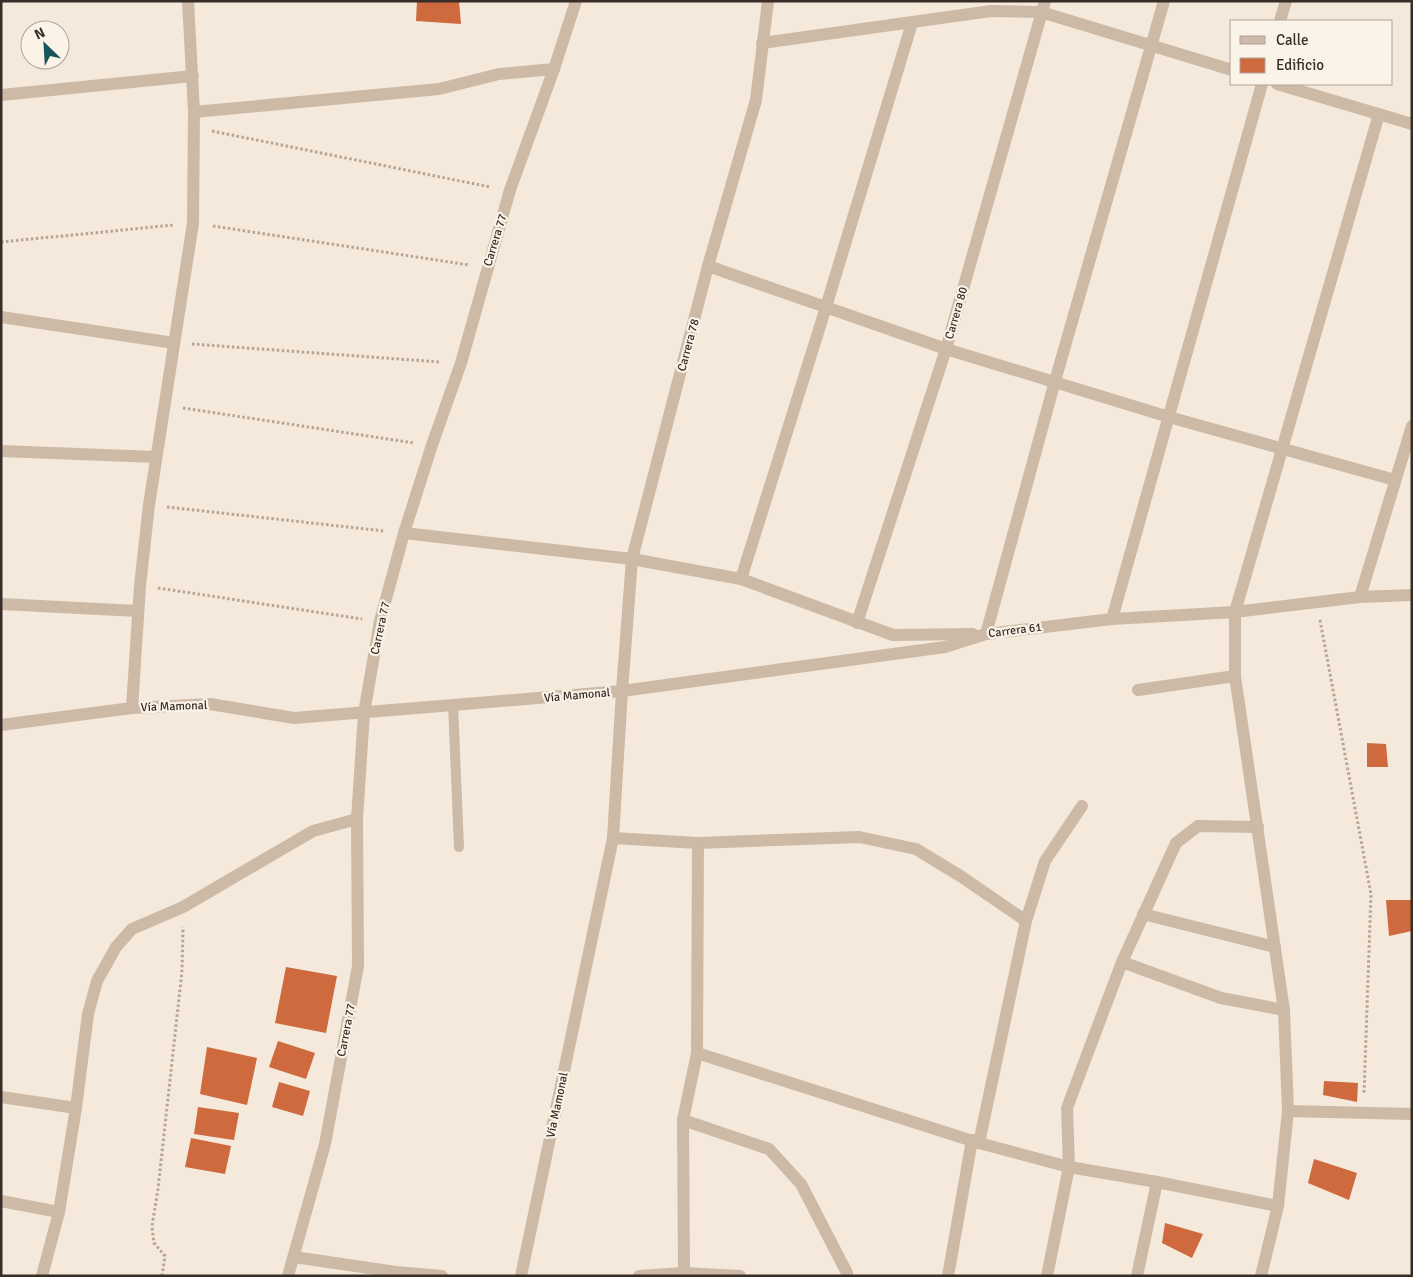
<svg xmlns="http://www.w3.org/2000/svg" width="1413" height="1277" font-family="Signika,sans-serif">
<rect width="100%" height="100%" fill="#f4e9db"/>
<g fill="#cf693e">
<path d="M417 1H459L461 24 416 21Z"/>
<path d="M1367 743 1386 744 1388 767H1367Z"/>
<path d="M1386 900H1412V931L1389 936Z"/>
<path d="M286 967 337 976 326 1033 275 1023Z"/>
<path d="M278 1041 315 1053 306 1079 269 1067Z"/>
<path d="M207 1047 257 1058 247 1105 200 1094Z"/>
<path d="M1324 1081 1358 1083 1357 1102 1323 1095Z"/>
<path d="M279 1082 310 1091 303 1116 272 1107Z"/>
<path d="M198 1107 239 1113 234 1140 194 1134Z"/>
<path d="M191 1138 231 1146 225 1174 185 1167Z"/>
<path d="M1314 1159 1357 1173 1349 1200 1308 1183Z"/>
<path d="M1165 1223 1203 1234 1192 1258 1162 1243Z"/>
</g>
<g fill="none" stroke-linecap="round" stroke-linejoin="round">
<g stroke="#b9a490" stroke-width="3" stroke-dasharray="2.5 2.5" stroke-linecap="butt">
<path d="M212 131 490 187"/>
<path d="M213 226 469 265"/>
<path d="M1 242 174 225"/>
<path d="M192 344 440 362"/>
<path d="M183 408 414 443"/>
<path d="M167 507 384 531"/>
<path d="M158 588 362 619"/>
<path d="M1320 620 1371 894 1364 1094"/>
<path d="M162 1276 165 1256 154 1243 152 1226 158 1189 182 971 183 927"/>
</g>
<path stroke="#cdbaa6" stroke-width="10" d="M453 705 459 847"/>
<g stroke="#cdbaa6" stroke-width="12">
<path d="M1280 21 1286 1"/>
<path d="M762 43 991 11 1041 12 1232 70"/>
<path d="M1277 84 1412 124"/>
<path d="M1 95 193 76"/>
<path d="M194 112 439 89 499 74 554 69"/>
<path d="M708 266 946 349 1169 417 1395 480"/>
<path d="M1 317 174 343"/>
<path d="M1 451 156 457"/>
<path d="M404 533 632 559 741 579 893 635 973 634"/>
<path d="M741 579 826 307 912 23"/>
<path d="M1360 597 1412 426"/>
<path d="M1 604 138 611"/>
<path d="M1112 619 1262 84"/>
<path d="M857 623 946 349 1045 1"/>
<path d="M986 634 1055 381 1164 1"/>
<path d="M1138 690 1235 676"/>
<path d="M132 708 140 586 149 505 193 223 194 112 188 1"/>
<path d="M1 725 132 708 210 704 294 718 453 705 622 691 945 647 986 634 1112 619 1235 612 1360 597 1412 595"/>
<path d="M613 838 698 843 859 837 916 849 962 877 1026 921"/>
<path d="M1143 914 1275 947"/>
<path d="M1122 962 1221 998 1284 1010"/>
<path d="M697 1053 979 1143 1069 1167 1157 1182 1278 1206"/>
<path d="M1 1097 76 1108"/>
<path d="M1288 1111 1412 1114"/>
<path d="M683 1120 769 1149 801 1184 847 1273"/>
<path d="M979 1143 1026 921 1045 861 1082 806"/>
<path d="M1 1201 59 1212"/>
<path d="M294 1257 396 1272 442 1276"/>
<path d="M684 1273 683 1120 697 1053 698 843"/>
<path d="M42 1276 59 1212 76 1108 88 1014 97 981 116 947 132 929 183 907 313 831 357 819"/>
<path d="M288 1276 325 1144 358 966 357 819 364 713 380 621 404 533 432 445 461 363 510 190 554 69 576 1"/>
<path d="M521 1276 613 838 622 691 632 559 708 266 756 100 768 1"/>
<path d="M639 1276 684 1273 740 1276"/>
<path d="M948 1276 972 1140"/>
<path d="M1047 1276 1069 1167 1067 1108 1122 962 1176 843 1198 826 1258 827"/>
<path d="M1137 1276 1157 1182"/>
<path d="M1261 1276 1278 1206 1288 1111 1284 1010 1235 676V612L1379 114"/>
</g>
</g>
<g text-anchor="middle" stroke-width="4.5" stroke-linejoin="round" paint-order="stroke">
<g font-size="12" fill="#382e27" stroke="#fbf3e8">
<text transform="translate(495 240) rotate(-73)" y="4">Carrera 77</text>
<text transform="translate(956 313) rotate(-74)" y="4">Carrera 80</text>
<text transform="translate(688 345) rotate(-75)" y="4">Carrera 78</text>
<text transform="translate(380 628) rotate(-78)" y="4">Carrera 77</text>
<text transform="translate(1015 630) rotate(-7)" y="4">Carrera 61</text>
<text transform="translate(577 695) rotate(-5)" y="4">Vía Mamonal</text>
<text transform="translate(174 706) rotate(-2)" y="4">Vía Mamonal</text>
<text transform="translate(346 1030) rotate(-79)" y="4">Carrera 77</text>
<text transform="translate(557 1105) rotate(-78)" y="4">Vía Mamonal</text>
</g>
</g>
<rect width="1413" height="1277" fill="none" stroke="#382e27" stroke-width="5"/>
<rect x="1230" y="20" width="162" height="65" fill="#fbf3e8" stroke="#ada49b"/>
<rect x="1240" y="36" width="25" height="8" fill="#cdbaa6" stroke="#ada49b"/>
<text x="1276" y="45" font-size="15" fill="#382e27">Calle</text>
<rect x="1240" y="58" width="25" height="15" fill="#cf693e" stroke="#ada49b"/>
<text x="1276" y="70" font-size="15" fill="#382e27">Edificio</text>
<g transform="translate(45 45) rotate(335)"><circle r="24" fill="#fbf3e8" stroke="#ada49b"/>
<path d="M0-4L9 19L0 12L-9 19Z" fill="#1a555d"/>
<text y="-8" font-size="14" font-weight="bold" text-anchor="middle" fill="#382e27">N</text>
</g>
</svg>
